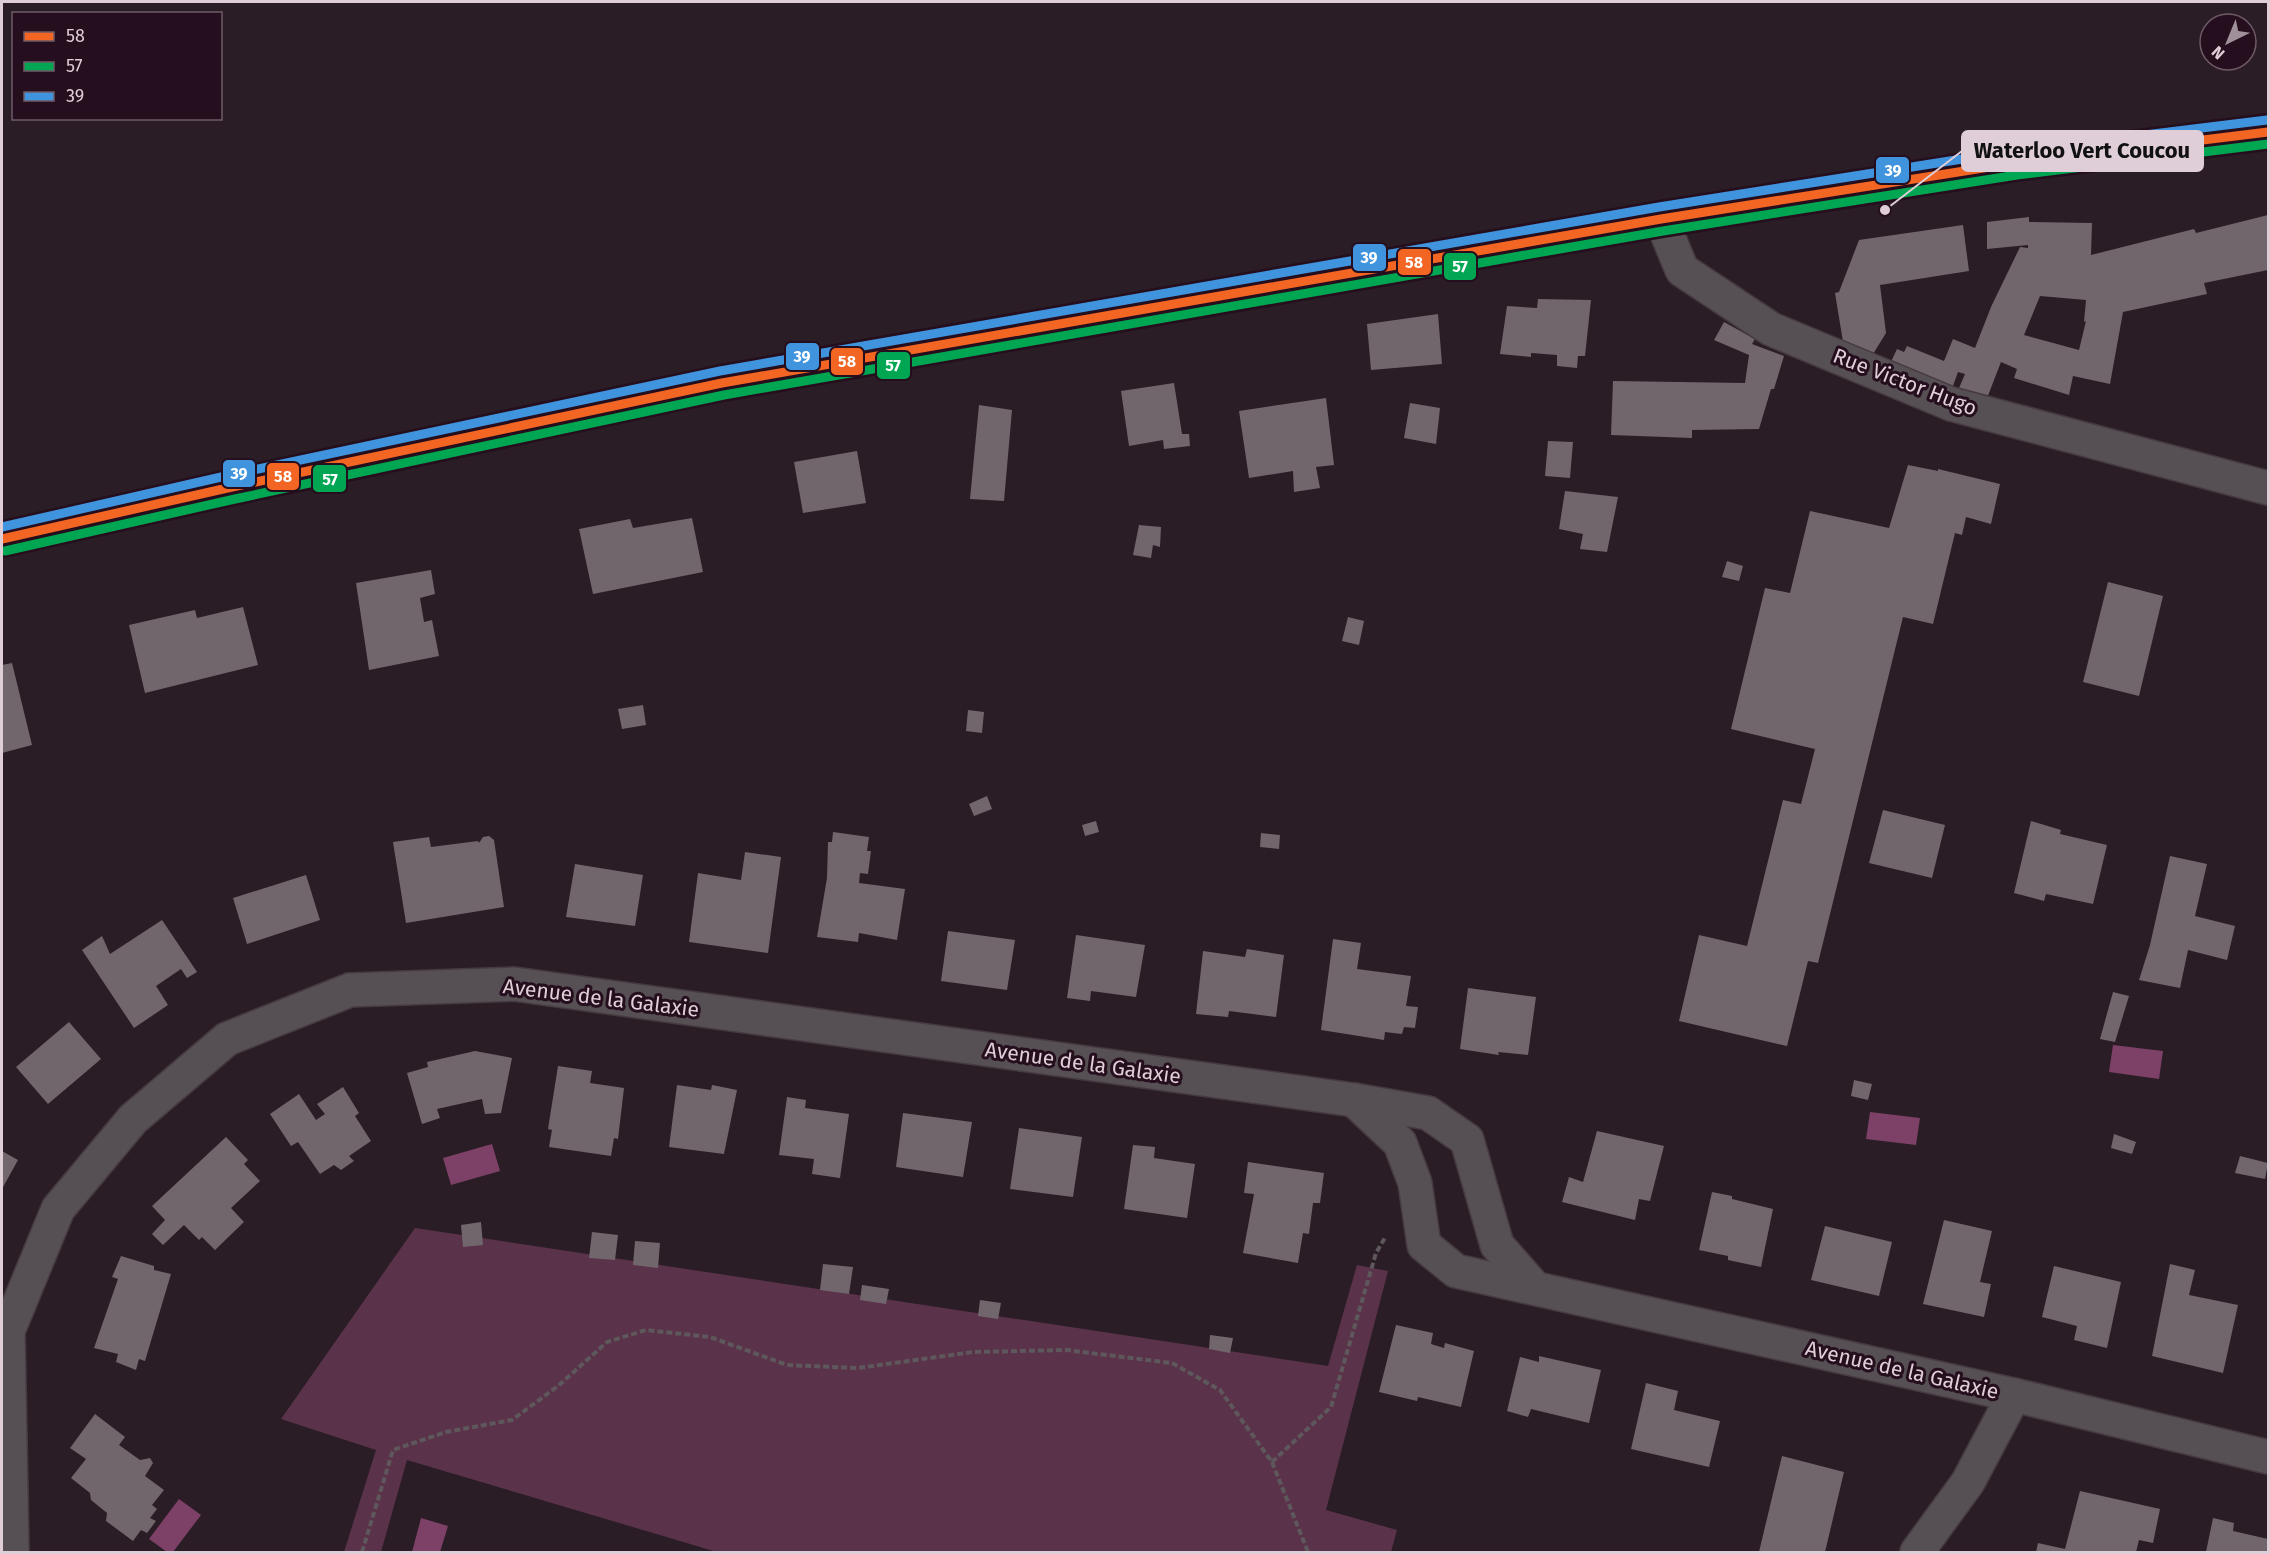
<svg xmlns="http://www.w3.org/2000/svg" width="2270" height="1554" font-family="'Fira Sans',sans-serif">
<rect width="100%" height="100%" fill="#2a1d25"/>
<path fill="#5a334b" d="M415 1228 1328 1366 1357 1265 1388 1271 1326 1510 1397 1530 1391 1552H717L407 1460 381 1552H344L376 1450 281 1419Z"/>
<g fill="#7d4067">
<path d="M2113 1045 2163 1051 2159 1079 2109 1072Z"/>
<path d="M1870 1112 1920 1118 1916 1145 1866 1139Z"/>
<path d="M492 1144 500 1171 451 1185 443 1158Z"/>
<path d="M179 1499 201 1515 173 1552H167L149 1539Z"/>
<path d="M421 1518 448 1526 440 1552H412Z"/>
</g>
<g fill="#72666d" fill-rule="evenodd">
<path d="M2268 215V270L2204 283 2207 294 2123 312 2110 384 2073 376 2069 395 2014 378 2017 369 2001 362 1984 406 1956 395 1965 374 1958 372 1950 394 1889 366 1897 349 1904 352 1907 346 1944 361 1953 339 1975 348 1991 307 2020 247 2028 248V245L1987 249V222L2029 217V222L2092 223 2091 255 2194 229 2196 233ZM2040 296 2086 300 2084 322 2086 321 2079 350 2024 335Z"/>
<path d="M1963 225 1969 271 1880 285 1886 333 1870 359 1844 348 1835 293 1839 292 1859 240Z"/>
<path d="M1538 299 1591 300 1585 356H1578L1577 368 1557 366V355L1531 353V357L1500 354 1507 306 1537 308Z"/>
<path d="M1438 314 1442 364 1371 370 1367 324Z"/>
<path d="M1724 322 1755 339 1752 344 1784 356 1774 389H1771L1759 429 1692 430V438L1611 435 1613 381 1745 383 1749 355 1714 340Z"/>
<path d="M1174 383 1182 434H1189L1190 446 1164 449 1163 440 1129 446 1121 391Z"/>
<path d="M1326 398 1334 465 1316 467 1320 488 1294 492 1293 471 1249 478 1239 411Z"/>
<path d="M1410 403 1440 408 1436 444 1404 438Z"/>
<path d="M979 405 1012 410 1004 501 970 499Z"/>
<path d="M1548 441 1573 442 1570 478 1545 476Z"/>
<path d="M857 451 866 503 803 513 794 462Z"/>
<path d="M1908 465 1938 471V469L2000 484 1991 524 1966 517 1962 535 1955 533 1933 624 1903 617 1818 963 1808 961 1787 1046 1679 1021 1699 935 1747 946 1783 800 1801 804 1815 749 1731 729 1765 588 1790 593 1810 511 1889 528Z"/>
<path d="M1565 491 1618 497 1607 552 1580 549 1583 534 1559 529Z"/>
<path d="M692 518 703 572 593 594 579 529 630 519 633 528Z"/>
<path d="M1139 525 1161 527 1160 547 1153 545 1151 558 1133 555Z"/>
<path d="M1727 561 1743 566 1739 581 1722 577Z"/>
<path d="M431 570 435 594 420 598 424 622 432 620 439 656 369 670 356 583Z"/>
<path d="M2108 582 2163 596 2139 696 2083 682Z"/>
<path d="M243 607 258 665 145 693 129 625 195 610 197 618Z"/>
<path d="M1348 617 1364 621 1359 645 1342 641Z"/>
<path d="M12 663 32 745 2 753V665Z"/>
<path d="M643 705 646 725 622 729 618 709Z"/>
<path d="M968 710 984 712 982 733 966 731Z"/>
<path d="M987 796 992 809 974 816 969 804Z"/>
<path d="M1883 810 1945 825 1932 878 1869 863Z"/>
<path d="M1096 821 1099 832 1085 836 1082 825Z"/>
<path d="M2031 821 2061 830 2060 834 2107 845 2093 904 2046 894 2044 901 2014 893Z"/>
<path d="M833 832 869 837 867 851H871L868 874 860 873 859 883 905 889 897 940 859 933 858 942 817 937 827 878 828 842H832Z"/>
<path d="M1261 833 1280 835 1279 849 1260 847Z"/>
<path d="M489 836 494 840 504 907 406 923 393 842 429 837 431 847 478 841 479 843 483 837Z"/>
<path d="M745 852 781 857 768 953 689 942 698 873 741 880Z"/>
<path d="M2170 856 2207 864 2195 916 2235 926 2227 960 2188 950 2180 988 2139 980 2150 945Z"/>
<path d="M575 864 643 875 635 926 566 917Z"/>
<path d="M306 875 320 920 247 944 233 898Z"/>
<path d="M162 920 197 972 187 978 181 969 156 986 168 1005 134 1028 82 950 102 936 110 954Z"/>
<path d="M948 931 1015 940 1007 990 941 981Z"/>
<path d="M1076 935 1145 945 1136 997 1091 991 1090 1001 1067 998Z"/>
<path d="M1333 939 1361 943 1357 969 1411 976 1406 1006 1418 1007 1415 1028 1404 1027 1402 1034 1385 1032 1384 1040 1321 1030Z"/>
<path d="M1247 949 1284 955 1276 1017 1229 1011 1228 1017 1196 1014 1203 951 1245 957Z"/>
<path d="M1468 988 1536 997 1528 1055 1498 1052 1499 1055 1460 1049Z"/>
<path d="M2113 992 2129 996 2115 1042 2100 1039Z"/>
<path d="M69 1022 101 1059 48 1104 16 1067Z"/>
<path d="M475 1051 512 1058 501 1113 485 1114 482 1099 437 1109 440 1118 422 1124 407 1073 428 1067 427 1062Z"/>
<path d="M558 1066 592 1071 590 1083 624 1088 618 1139 614 1138 611 1156 549 1147 552 1130 548 1129Z"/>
<path d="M1854 1080 1872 1084 1868 1100 1851 1096Z"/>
<path d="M677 1085 711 1090 712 1085 737 1090 724 1154 669 1147Z"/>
<path d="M343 1087 359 1113 355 1116 371 1141 349 1156 354 1161 341 1170 334 1165 320 1174 298 1142 291 1146 270 1114 299 1094 316 1120 325 1114 317 1104Z"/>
<path d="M787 1097 806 1100 805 1108 849 1114 840 1178 812 1174 814 1159 779 1155Z"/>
<path d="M903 1113 972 1122 963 1177 896 1167Z"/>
<path d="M1019 1128 1082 1137 1073 1197 1010 1189Z"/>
<path d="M1597 1131 1664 1146 1650 1201 1639 1199 1635 1220 1562 1202 1569 1177 1583 1182Z"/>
<path d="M2114 1134 2136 1142 2132 1154 2111 1148Z"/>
<path d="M226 1137 248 1160 244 1164 260 1181 231 1208 244 1222 215 1250 202 1237 199 1240 184 1225 163 1245 152 1234 165 1220 152 1206Z"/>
<path d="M1133 1145 1155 1147 1154 1158 1195 1164 1187 1218 1124 1209Z"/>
<path d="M2 1151 18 1160 2 1189Z"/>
<path d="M2240 1156 2268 1163 2265 1179 2235 1173Z"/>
<path d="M1248 1162 1324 1173 1320 1203H1313L1309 1234 1303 1233 1298 1263 1243 1253 1254 1194 1244 1193Z"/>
<path d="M1712 1192 1732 1196V1199L1773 1209 1761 1267 1728 1260V1256L1699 1250Z"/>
<path d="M1944 1220 1992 1231 1980 1282 1991 1284 1984 1317 1923 1304Z"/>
<path d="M481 1222 483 1245 463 1247 461 1225Z"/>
<path d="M1825 1226 1892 1242 1879 1296 1811 1280Z"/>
<path d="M592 1232 618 1235 615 1260 589 1258Z"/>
<path d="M635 1241 660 1243 658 1268 633 1265Z"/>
<path d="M121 1256 154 1266V1270L171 1274 145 1361 139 1359 136 1370 116 1362 118 1354 94 1348 118 1279 112 1277Z"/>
<path d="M823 1264 853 1267 849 1294 820 1290Z"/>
<path d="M2170 1264 2195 1270 2189 1295 2238 1305 2223 1373 2152 1356Z"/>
<path d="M2054 1266 2121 1282 2107 1348 2074 1340 2077 1326 2042 1317Z"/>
<path d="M862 1285 889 1289 886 1304 860 1300Z"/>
<path d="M980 1300 1001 1303 998 1319 978 1316Z"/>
<path d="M1396 1325 1433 1333 1431 1344 1444 1348 1445 1343 1474 1351 1461 1407 1418 1397 1417 1401 1379 1392Z"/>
<path d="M1210 1335 1233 1338 1230 1353 1209 1349Z"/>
<path d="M1539 1356 1601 1370 1589 1423 1531 1409 1528 1417 1507 1411 1520 1357 1539 1362Z"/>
<path d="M1646 1383 1678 1391 1674 1410 1720 1421 1709 1467 1631 1449Z"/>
<path d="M95 1414 125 1437 119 1445 140 1460 150 1458 153 1463 145 1476 164 1490 152 1505 157 1509 150 1518 156 1521 147 1533 141 1530 133 1541 106 1521 107 1513 91 1500 90 1493 71 1478 86 1459 70 1448Z"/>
<path d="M1782 1456 1844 1472 1825 1552H1759Z"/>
<path d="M2080 1491 2160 1509 2153 1543 2139 1540 2136 1552H2036L2038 1543 2065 1549Z"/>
<path d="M2213 1518 2234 1523 2233 1531 2268 1539V1552H2206Z"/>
</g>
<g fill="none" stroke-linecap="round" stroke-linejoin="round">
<g stroke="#463a41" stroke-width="36">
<g id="minor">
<path d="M1661 219 1682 270 1771 329 1951 404 2268 488"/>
<path d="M1354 1100 1400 1143 1415 1183 1424 1245 1456 1271 2014 1395 2268 1457"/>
<path d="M12 1550 8 1331 58 1209 133 1119 227 1039 350 990 514 984 1354 1100 1428 1113 1467 1140 1497 1245 1534 1287"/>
<path d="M1917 1552 1968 1482 2014 1395"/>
</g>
</g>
<g stroke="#463a41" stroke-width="36">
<path id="secondary" d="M2 539 232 487 722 383 1661 219 2015 163 2268 132"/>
</g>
<g stroke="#5e575b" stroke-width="4" stroke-dasharray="6 3" stroke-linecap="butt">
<path d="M1272 1462 1331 1407 1376 1253 1386 1236"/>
<path d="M362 1552 393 1450 446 1432 512 1420 558 1386 607 1342 646 1330 710 1337 787 1365 858 1368 973 1352 1066 1350 1172 1363 1220 1390 1272 1462 1308 1552"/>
</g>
<use href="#minor" stroke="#564f53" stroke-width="33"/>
<use href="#secondary" stroke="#595255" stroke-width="33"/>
<g stroke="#250e1d" stroke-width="14">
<path id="bus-1" d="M2 539 232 487 722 383 1661 219 2015 163 2268 132"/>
</g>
<g stroke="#250e1d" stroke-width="14">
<path id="bus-2" d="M5 551 235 499 724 395 1663 231 2017 175 2268 144"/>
</g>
<g stroke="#250e1d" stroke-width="14">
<path id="bus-3" d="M2 527 230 475 720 371 1659 207 2013 151 2267 120"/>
</g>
<use href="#bus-1" stroke="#f26522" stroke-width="9"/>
<use href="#bus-2" stroke="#00a651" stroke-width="9"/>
<use href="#bus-3" stroke="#4094de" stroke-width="9"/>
</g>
<g text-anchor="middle" stroke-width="6" stroke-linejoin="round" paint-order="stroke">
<g font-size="21" fill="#dfced7" stroke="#250e1d">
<text transform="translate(1905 382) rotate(21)" y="7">Rue Victor Hugo</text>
<text transform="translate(601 998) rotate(7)" y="7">Avenue de la Galaxie</text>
<text transform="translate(1083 1063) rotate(8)" y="7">Avenue de la Galaxie</text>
<text transform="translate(1902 1370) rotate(13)" y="7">Avenue de la Galaxie</text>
</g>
</g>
<path fill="none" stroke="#dfced7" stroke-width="2" d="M1885 210L1962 151"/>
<circle fill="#dfced7" stroke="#250e1d" stroke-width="2" cx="1885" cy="210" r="6"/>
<rect fill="#dfced7" stroke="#dfced7" stroke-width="2" x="1962" y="131" width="241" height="40" rx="6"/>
<g font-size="22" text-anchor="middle" font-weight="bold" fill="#111">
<text x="2082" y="158">Waterloo Vert Coucou</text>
</g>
<g stroke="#250e1d" stroke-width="2">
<rect x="1875" y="156" width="35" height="28" rx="6" fill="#4094de"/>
<rect x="1352" y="243" width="35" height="29" rx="6" fill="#4094de"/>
<rect x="1397" y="248" width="35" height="28" rx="6" fill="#f26522"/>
<rect x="1443" y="252" width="34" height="29" rx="6" fill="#00a651"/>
<rect x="785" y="342" width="35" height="29" rx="6" fill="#4094de"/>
<rect x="830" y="347" width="34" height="29" rx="6" fill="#f26522"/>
<rect x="876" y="351" width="35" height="29" rx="6" fill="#00a651"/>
<rect x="222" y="459" width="34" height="29" rx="6" fill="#4094de"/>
<rect x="266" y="462" width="34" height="29" rx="6" fill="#f26522"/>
<rect x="312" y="464" width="35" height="29" rx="6" fill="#00a651"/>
</g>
<g font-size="16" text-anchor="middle" font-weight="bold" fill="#fff">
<text x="1893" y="176">39</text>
<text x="1369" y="263">39</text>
<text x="1414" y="268">58</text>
<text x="1460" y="272">57</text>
<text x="802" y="362">39</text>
<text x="847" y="367">58</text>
<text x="893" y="371">57</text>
<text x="239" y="479">39</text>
<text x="283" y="482">58</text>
<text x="330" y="485">57</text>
</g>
<rect width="2270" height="1554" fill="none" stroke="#dfced7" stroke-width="6"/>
<rect x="12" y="12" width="210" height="108" fill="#250e1d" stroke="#6f5b67" stroke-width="1.5"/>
<rect x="24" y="32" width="30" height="9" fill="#f26522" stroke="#6f5b67" stroke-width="1.5"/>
<text x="66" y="42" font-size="18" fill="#dfced7">58</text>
<rect x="24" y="62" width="30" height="9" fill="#00a651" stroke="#6f5b67" stroke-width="1.5"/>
<text x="66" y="72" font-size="18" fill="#dfced7">57</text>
<rect x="24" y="92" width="30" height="9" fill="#4094de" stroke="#6f5b67" stroke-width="1.5"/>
<text x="66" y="102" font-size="18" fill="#dfced7">39</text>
<g transform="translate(2228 42) rotate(223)"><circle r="28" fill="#250e1d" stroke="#6f5b67" stroke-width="1.5"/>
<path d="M0-4.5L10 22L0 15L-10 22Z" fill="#a09099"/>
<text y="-9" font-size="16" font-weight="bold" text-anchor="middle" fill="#dfced7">N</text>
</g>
</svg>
